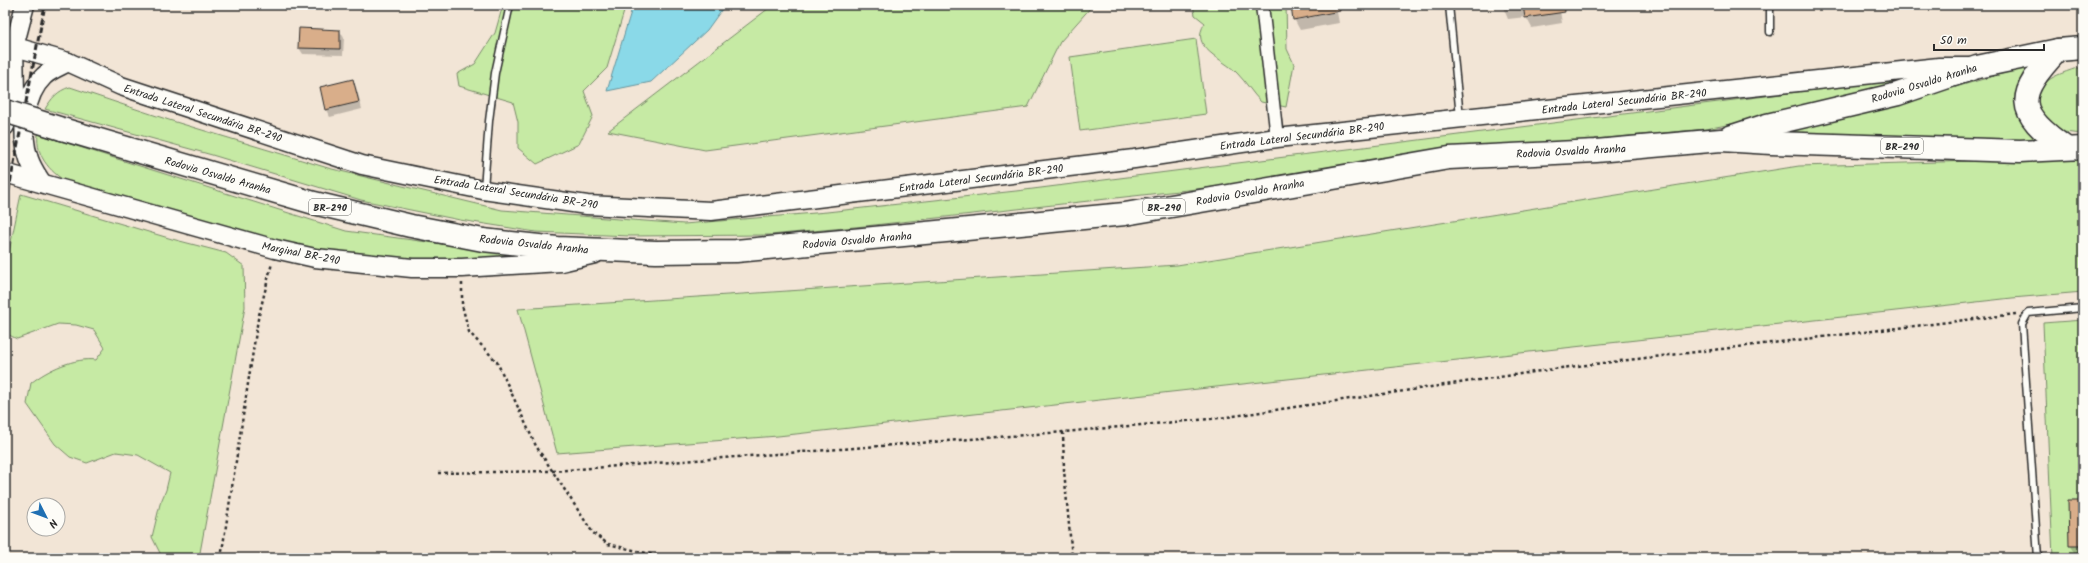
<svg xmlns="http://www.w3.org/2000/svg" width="2088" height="563" font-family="Kalam,sans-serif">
<rect width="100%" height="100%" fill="#f2e5d6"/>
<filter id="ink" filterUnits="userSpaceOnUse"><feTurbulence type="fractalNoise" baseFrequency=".025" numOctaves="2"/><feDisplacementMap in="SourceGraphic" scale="8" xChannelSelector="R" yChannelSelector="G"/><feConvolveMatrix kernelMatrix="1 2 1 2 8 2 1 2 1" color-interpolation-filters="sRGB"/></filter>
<g filter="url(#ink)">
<g fill="#c6eaa4" stroke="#788a68">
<path d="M503 5H626L607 68 584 91 593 116 579 144 537 164 518 148V122L513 102 459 86 457 74 475 64 495 33Z"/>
<path d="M773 5H1093L1060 42 1028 107 705 150 608 131Z"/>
<path d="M1193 5H1286L1287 49 1294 64 1286 107 1261 102C1252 93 1246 82 1237 73 1224 59 1188 48 1205 23L1195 15Z"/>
<path d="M1196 39 1206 114 1080 131 1070 57Z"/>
<path d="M2033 65 2026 127 2037 140 1755 138 1892 105Z"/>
<path d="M2077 68H2083V134L2063 132 2040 118C2033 83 2047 78 2077 68Z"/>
<path d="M1947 73 1747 121 1706 129 1452 152 1232 185 865 226 770 235 629 236 536 232 460 220 361 200 212 155 45 109C52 98 57 91 70 87L169 120 328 168 502 210 684 224 827 212 1025 190Z"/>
<path d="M38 134 346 231 501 252 516 260 424 262 277 245 71 185C53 174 35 158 38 134Z"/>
<path d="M2083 158V292L2012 298 778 436 557 453 518 309 1177 265 1799 166Z"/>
<path d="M21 194 172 239 226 253 244 266 245 307 199 558H159L160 553 152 537 160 504 166 490 170 473 138 455 116 452 87 463 70 457 55 444 27 404 31 383C47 370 75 357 96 360L105 348 94 330 76 325 58 324 17 339 5 333V271Z"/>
<path d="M2083 320V558H2053L2043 323Z"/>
</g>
<path fill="#8ad9e8" stroke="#64939c" d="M633 5H725L707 30 651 82 607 91Z"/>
<g fill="#0003">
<path d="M1292 5H1336L1297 18V20L1337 12 1339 23 1300 30 1294 19Z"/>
<path d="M1502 5H1559L1562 23 1532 28 1526 17 1508 19Z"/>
<path d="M340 31 344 38 343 55 303 54 299 48Z"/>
<path d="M352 80 356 87 362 109 330 117 326 110Z"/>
<path d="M2083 501V557H2076L2070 546Z"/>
</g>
<g fill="#d9ae8a" stroke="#2b2b2b">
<path d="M1291 5H1339L1340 11 1293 20Z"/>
<path d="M1523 5H1564L1565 12 1525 18Z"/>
<path d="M299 28 340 30V49L298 48Z"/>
<path d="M353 79 359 102 325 110 320 87Z"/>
<path d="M2068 500H2083V546H2069Z"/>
</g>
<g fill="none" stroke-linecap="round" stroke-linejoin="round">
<g stroke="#2b2b2b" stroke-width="9">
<g id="lane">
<path d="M1449 5 1460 117"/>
<path d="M1770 5V32"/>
<path d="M484 189 489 121 495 73 510 5"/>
<path d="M2038 558 2022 324 2028 313 2083 308"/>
</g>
</g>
<g stroke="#2b2b2b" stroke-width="15">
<path id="street" d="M1262 5 1277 138"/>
</g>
<g stroke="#2b2b2b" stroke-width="21">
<g id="secondary">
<path d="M5 44 68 62 121 86 362 165 483 190 587 205 711 211 1134 159 1277 138 1939 67H1968"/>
<path d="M5 126 15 93 14 47 25 5"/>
<path d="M5 173 275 249 315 258 412 268H462L561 262 595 254"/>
<path d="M42 183C37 175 32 168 29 159 20 134 24 95 44 76 50 70 61 66 68 62"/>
</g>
</g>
<g stroke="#2b2b2b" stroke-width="25">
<g id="highway">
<path d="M2058 50C2016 95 2013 111 2066 148"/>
<path d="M62 129 314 203 411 226 483 240 557 248 656 252 736 251 1125 214 1449 158 1596 151 1721 140 1771 143 2020 151 2083 148"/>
<path d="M1730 137 1767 125 1898 94 1977 67 2058 50 2083 48"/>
</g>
</g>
<g stroke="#2b2b2b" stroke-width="2.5" stroke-dasharray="3 3" stroke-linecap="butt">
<path d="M462 283V305L469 332 497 362 536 446 593 533 608 544 654 555 711 558"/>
<path d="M1063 432 1064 470 1072 558"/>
<path d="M438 473 553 471 1063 432 1220 418 1561 368 2016 314"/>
<path d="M221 558 258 319 272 263"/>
</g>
<use href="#lane" stroke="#fdfcf7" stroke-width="6"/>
<use href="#street" stroke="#fdfcf7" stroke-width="12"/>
<use href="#secondary" stroke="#fdfcf7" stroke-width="18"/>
<use href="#highway" stroke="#fdfcf7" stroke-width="22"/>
<path stroke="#2b2b2b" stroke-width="3" stroke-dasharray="6 3" stroke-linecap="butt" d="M5 209 45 5"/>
<g stroke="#2b2b2b" stroke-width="25" stroke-linecap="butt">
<path id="highway-bridge" d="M5 111 62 129"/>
</g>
<use href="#highway-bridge" stroke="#fdfcf7" stroke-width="22"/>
</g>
</g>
<g text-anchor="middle" stroke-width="3.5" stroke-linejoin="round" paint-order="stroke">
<g fill="#fdfcf7" stroke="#6a6a68" stroke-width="1">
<rect x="1881" y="138" width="42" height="16" rx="3"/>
<rect x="309" y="199" width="42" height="16" rx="3"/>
<rect x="1143" y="199" width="42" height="16" rx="3"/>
</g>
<g font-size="10" font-weight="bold" fill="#2b2b2b">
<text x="1902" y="150">BR-290</text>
<text x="330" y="211">BR-290</text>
<text x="1164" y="211">BR-290</text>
</g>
<g font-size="11" fill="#2b2b2b" stroke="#fdfcf7">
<text transform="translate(1924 83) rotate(-17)" y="4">Rodovia Osvaldo Aranha</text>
<text transform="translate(1624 101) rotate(-6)" y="4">Entrada Lateral Secundária BR-290</text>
<text transform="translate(203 113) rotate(18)" y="4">Entrada Lateral Secundária BR-290</text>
<text transform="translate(1302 136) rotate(-7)" y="4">Entrada Lateral Secundária BR-290</text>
<text transform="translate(1571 151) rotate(-3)" y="4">Rodovia Osvaldo Aranha</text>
<text transform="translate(218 175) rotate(16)" y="4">Rodovia Osvaldo Aranha</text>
<text transform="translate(981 178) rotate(-7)" y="4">Entrada Lateral Secundária BR-290</text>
<text transform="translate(516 192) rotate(9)" y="4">Entrada Lateral Secundária BR-290</text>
<text transform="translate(1250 192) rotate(-10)" y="4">Rodovia Osvaldo Aranha</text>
<text transform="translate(857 240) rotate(-5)" y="4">Rodovia Osvaldo Aranha</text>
<text transform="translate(534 244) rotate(6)" y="4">Rodovia Osvaldo Aranha</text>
<text transform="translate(301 253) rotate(11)" y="4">Marginal BR-290</text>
</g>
</g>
<rect width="2088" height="563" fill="none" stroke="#fdfcf7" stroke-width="20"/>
<rect x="10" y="10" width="2068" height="543" fill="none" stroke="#2b2b2b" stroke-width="1.5" filter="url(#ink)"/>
<g transform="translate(46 517) rotate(132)"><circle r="19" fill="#fdfcf7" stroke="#a9a8a5"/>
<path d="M0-3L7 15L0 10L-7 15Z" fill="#1f6fb2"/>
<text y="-6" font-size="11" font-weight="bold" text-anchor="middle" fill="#2b2b2b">N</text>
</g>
<path d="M1934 44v6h110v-6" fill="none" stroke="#2b2b2b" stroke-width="2"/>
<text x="1940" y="44" font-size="12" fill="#2b2b2b" stroke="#fdfcf7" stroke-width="3" paint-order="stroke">50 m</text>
</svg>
